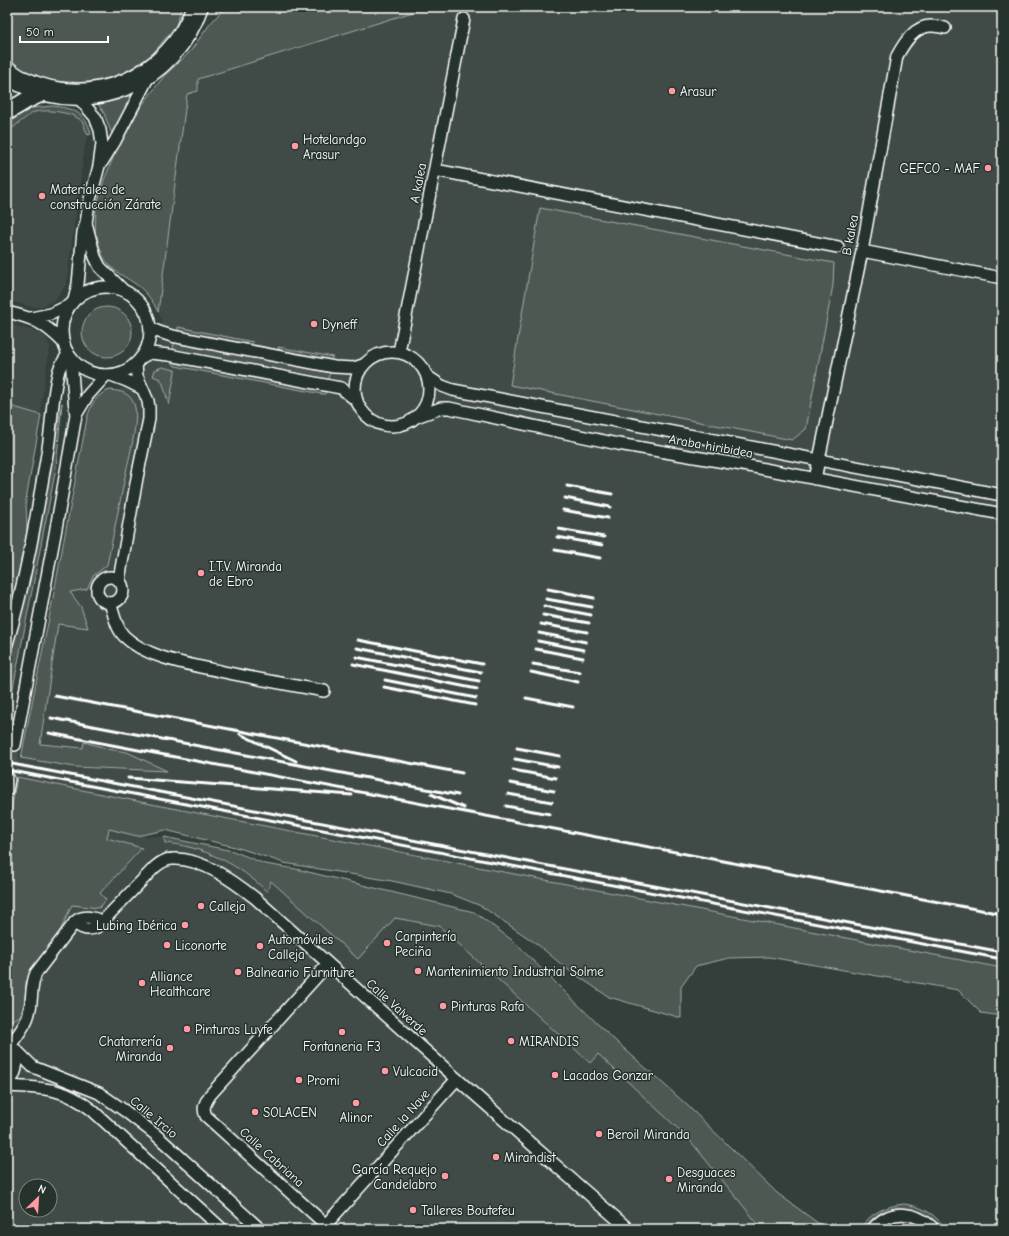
<svg xmlns="http://www.w3.org/2000/svg" width="1009" height="1236" viewBox="0 0 1009 1236" font-family="'Comic Neue',sans-serif">
  <rect width="100%" height="100%" fill="#333f3a"/>
  <filter id="ink" filterUnits="userSpaceOnUse"><feTurbulence type="fractalNoise" baseFrequency=".025" numOctaves="2"/><feDisplacementMap in="SourceGraphic" scale="8" xChannelSelector="R" yChannelSelector="G"/><feConvolveMatrix kernelMatrix="1 2 1 2 8 2 1 2 1" color-interpolation-filters="sRGB"/></filter>
  <g filter="url(#ink)">
    <!-- built -->
    <g fill="#404c47" fill-rule="evenodd">
      <polygon points="429,7 990,7 1002,9 1002,968 161,806 7,775 7,755 75,767 166,770 102,747 84,742 84,748 40,744 58,624 81,607 70,592 87,589 93,576 107,565 133,439 125,393 118,391 143,368 147,362 157,360 162,320 158,312 187,93 198,91 198,79"/>
      <polygon points="52,111 67,113 78,118 83,123 88,135 85,145 66,285 55,300 40,307 32,307 7,300 7,133 35,112"/>
      <polygon points="7,323 41,333 47,339 50,346 41,404 41,415 7,405"/>
      <path d="M 108,829 L 137,836 L 164,837 L 165,843 L 181,844 L 220,858 L 241,871 L 260,885 L 267,892 L 271,881 L 439,926 L 589,1063 L 598,1054 L 688,1138 L 762,1229 L 7,1229 L 7,1020 L 13,1020 L 25,1001 L 26,982 L 61,929 L 72,905 L 100,893 L 142,848 L 106,838 ZM 26,1186 L 50,1186 L 50,1210 L 26,1210 Z"/>
    </g>
    <!-- green -->
    <g fill="#4d5853" stroke="#a6aca9">
      <polygon points="7,7 182,7 176,25 153,54 123,74 88,83 52,81 19,69 7,60"/>
      <path d="M 225,7 L 429,7 L 198,79 L 198,91 L 187,94 L 158,312 C 153,301 145,290 134,283 C 124,276 114,272 107,262 C 101,255 99,245 97,236 L 95,235 L 96,208 L 104,180 L 120,141 L 140,108 L 164,76 L 189,53 L 210,24 Z"/>
      <polygon points="134,92 112,135 104,113 98,104 114,100"/>
      <path d="M 52,106 C 72,108 86,112 91,134 L 88,135 C 86,132 85,127 83,123 C 76,112 47,109 35,112 C 29,114 13,128 7,133 L 7,125 L 19,115 L 33,108 Z"/>
      <polygon points="540,208 834,263 833,285 806,429 792,440 510,385"/>
      <circle cx="107" cy="332" r="25"/>
      <polygon points="178,327 253,342 252,344 248,344 178,331"/>
      <polygon points="174,343 330,372 328,379 173,350"/>
      <polygon points="278,347 333,357 330,360 279,350"/>
      <polygon points="171,362 326,392 325,394 322,394 175,366"/>
      <polygon points="162,367 175,370 175,372 169,405 163,384 160,379 153,376 155,370"/>
      <path d="M 110,390 C 121,391 130,393 134,404 C 140,419 128,461 125,477 C 119,507 113,536 107,565 L 93,576 L 87,589 L 70,592 L 81,607 L 88,628 L 58,624 L 40,744 L 83,748 L 84,742 L 102,747 L 107,749 L 127,752 L 167,771 L 75,767 L 21,758 L 52,603 L 87,418 C 91,405 96,394 110,390 Z"/>
      <polygon points="62,403 56,468 7,719 7,665 16,633 45,496"/>
      <polygon points="7,405 41,415 26,500 27,532 17,581 7,612"/>
      <polygon points="17,777 161,806 1002,968 1002,1016 981,1013 958,990 769,957 729,958 696,966 681,987 681,1018 609,997 567,969 537,944 481,906 451,894 392,881 284,863 239,848 165,830 137,836 109,829 107,838 142,848 100,893 106,900 99,908 72,905 61,929 26,982 25,1001 20,1016 13,1020 7,1020 7,833"/>
      <path d="M 164,837 L 233,851 L 265,864 L 296,869 L 474,912 L 512,940 L 608,1034 L 687,1105 L 777,1193 L 826,1229 L 762,1229 L 688,1138 L 598,1054 L 590,1063 L 439,926 L 395,918 L 358,959 L 271,881 L 267,892 C 241,865 202,846 165,843 Z"/>
      <path d="M 904,1204 C 920,1206 932,1212 943,1225 L 941,1228 C 919,1203 883,1199 864,1229 L 860,1229 C 870,1213 885,1206 904,1204 Z"/>
    </g>
    <g fill="none" stroke-linecap="round" stroke-linejoin="round">
      <!-- street-tunnel -->
      <polyline stroke="#47524e" stroke-width="11" stroke-dasharray="11 5.5" stroke-linecap="butt" points="9,779 15,745"/>
      <defs>
        <g id="street">
          <polyline points="102,162 115,141 150,74"/>
          <polyline points="435,170 838,247"/>
          <polyline points="86,223 95,257 100,267 122,289"/>
          <polyline points="862,251 1002,278"/>
          <circle cx="106" cy="331" r="44"/>
          <polyline points="74,300 78,284 83,232 86,223 89,203 99,166 102,144 100,130 95,117 75,94"/>
          <path d="M 7,312 C 33,318 43,322 63,342"/>
          <polyline points="31,318 51,314 70,305"/>
          <polyline points="150,328 159,332 172,336 334,367 354,368 363,365"/>
          <circle cx="392" cy="389" r="37"/>
          <polyline points="399,352 464,19"/>
          <polyline points="142,357 150,353 169,355 330,386 341,388 357,401"/>
          <polyline points="111,375 127,381 141,388"/>
          <polyline points="427,376 442,386 453,390 1002,495"/>
          <polyline points="76,415 88,395 106,375"/>
          <polyline points="416,417 441,408 449,408 618,444 754,467 1002,514"/>
          <path d="M 815,479 L 862,251 L 897,56 C 904,43 915,25 932,26 C 936,26 941,27 945,28"/>
          <circle cx="110" cy="590" r="13"/>
          <polyline points="119,580 137,478 149,419 149,408 148,401 137,376 136,363"/>
          <path d="M 110,603 C 114,614 116,628 124,636 C 147,659 194,665 224,672 C 257,679 291,685 324,691"/>
          <path d="M 7,644 C 26,580 37,513 48,448 C 52,422 52,395 59,370 C 61,364 65,359 68,354"/>
          <path d="M 15,745 L 55,534 L 76,415 C 73,396 73,378 71,359"/>
          <polyline points="7,790 9,779"/>
          <path d="M 103,921 C 93,918 83,914 75,922 C 80,929 89,931 97,927 L 155,867 C 160,863 165,859 172,859 C 201,857 233,881 255,898 L 457,1079 L 625,1226 L 626,1229"/>
          <path d="M 12,1043 C 18,1034 27,1024 29,1013 C 33,999 30,987 36,973 L 75,922"/>
          <polyline points="16,1050 33,1067 99,1093 125,1111 156,1135 260,1229"/>
          <path d="M 7,1086 C 42,1088 63,1087 92,1110 L 222,1229"/>
          <path d="M 7,1086 C 16,1074 19,1064 15,1050"/>
          <path d="M 326,1225 L 206,1116 C 202,1108 205,1103 210,1095 L 328,964"/>
          <polyline points="322,1229 457,1079"/>
          <path d="M 873,1229 C 890,1208 916,1211 934,1229"/>
        </g>
        <polyline id="secondary" points="7,112 27,100 47,91"/>
        <path id="highway" d="M 7,72 C 12,76 17,80 23,82 C 92,115 173,79 197,7"/>
      </defs>
      <!-- street casing -->
      <use href="#street" stroke="#fff" stroke-width="14"/>
      <!-- secondary casing -->
      <use href="#secondary" stroke="#fff" stroke-width="19"/>
      <!-- highway casing -->
      <use href="#highway" stroke="#fff" stroke-width="24"/>
      <!-- street -->
      <use href="#street" stroke="#26332d" stroke-width="11"/>
      <!-- secondary -->
      <use href="#secondary" stroke="#26332d" stroke-width="16"/>
      <!-- highway -->
      <use href="#highway" stroke="#26332d" stroke-width="21"/>
      <!-- rail -->
      <g stroke="#fff" stroke-width="3">
        <polyline points="567,486 612,494"/>
        <polyline points="565,498 610,507"/>
        <polyline points="563,510 608,518"/>
        <polyline points="559,529 604,537"/>
        <polyline points="557,537 602,545"/>
        <polyline points="555,550 600,558"/>
        <polyline points="548,589 594,598"/>
        <polyline points="546,599 592,607"/>
        <polyline points="544,606 591,615"/>
        <polyline points="543,615 589,623"/>
        <polyline points="541,624 587,632"/>
        <polyline points="539,633 586,642"/>
        <polyline points="358,640 482,664"/>
        <polyline points="538,641 584,650"/>
        <polyline points="357,648 481,672"/>
        <polyline points="536,649 583,658"/>
        <polyline points="356,657 479,681"/>
        <polyline points="353,664 477,689"/>
        <polyline points="533,664 580,672"/>
        <polyline points="531,672 578,682"/>
        <polyline points="385,680 476,698"/>
        <polyline points="384,687 475,705"/>
        <polyline points="55,696 462,773"/>
        <polyline points="526,698 573,707"/>
        <polyline points="51,718 458,795"/>
        <polyline points="49,733 1002,914"/>
        <polyline points="240,734 296,761"/>
        <polyline points="517,748 560,756"/>
        <polyline points="515,759 558,767"/>
        <polyline points="7,763 1002,952"/>
        <polyline points="7,770 1002,959"/>
        <polyline points="513,770 556,778"/>
        <polyline points="128,778 352,795"/>
        <polyline points="510,783 554,791"/>
        <polyline points="431,794 464,808"/>
        <polyline points="508,794 552,802"/>
        <polyline points="506,806 550,814"/>
      </g>
    </g>
  </g>
  <!-- markers -->
  <g fill="#ff9aa2" stroke="#26332d" stroke-width="1.5">
    <circle cx="672" cy="91" r="4"/>
    <circle cx="295" cy="146" r="4"/>
    <circle cx="988" cy="168" r="4"/>
    <circle cx="42" cy="196" r="4"/>
    <circle cx="314" cy="324" r="4"/>
    <circle cx="201" cy="573" r="4"/>
    <circle cx="201" cy="906" r="4"/>
    <circle cx="185" cy="925" r="4"/>
    <circle cx="387" cy="943" r="4"/>
    <circle cx="167" cy="945" r="4"/>
    <circle cx="260" cy="946" r="4"/>
    <circle cx="418" cy="971" r="4"/>
    <circle cx="238" cy="972" r="4"/>
    <circle cx="142" cy="983" r="4"/>
    <circle cx="443" cy="1006" r="4"/>
    <circle cx="187" cy="1029" r="4"/>
    <circle cx="342" cy="1032" r="4"/>
    <circle cx="511" cy="1041" r="4"/>
    <circle cx="170" cy="1048" r="4"/>
    <circle cx="385" cy="1071" r="4"/>
    <circle cx="555" cy="1075" r="4"/>
    <circle cx="299" cy="1080" r="4"/>
    <circle cx="356" cy="1103" r="4"/>
    <circle cx="255" cy="1112" r="4"/>
    <circle cx="599" cy="1134" r="4"/>
    <circle cx="496" cy="1157" r="4"/>
    <circle cx="445" cy="1176" r="4"/>
    <circle cx="669" cy="1179" r="4"/>
    <circle cx="413" cy="1210" r="4"/>
  </g>
  <g text-anchor="middle" dominant-baseline="central" stroke-width="3" stroke-linejoin="round" paint-order="stroke">
    <!-- poi labels -->
    <g font-size="13" fill="#fff" stroke="#26332d" text-anchor="start">
      <text x="680" y="91">Arasur</text>
      <text x="303" y="139">Hotelandgo<tspan x="303" dy="15">Arasur</tspan></text>
      <text x="980" y="168" text-anchor="end">GEFCO - MAF</text>
      <text x="50" y="189">Materiales de<tspan x="50" dy="15">construcción Zárate</tspan></text>
      <text x="322" y="324">Dyneff</text>
      <text x="209" y="566">I.T.V. Miranda<tspan x="209" dy="15">de Ebro</tspan></text>
      <text x="209" y="906">Calleja</text>
      <text x="177" y="925" text-anchor="end">Lubing Ibérica</text>
      <text x="395" y="936">Carpintería<tspan x="395" dy="15">Peciña</tspan></text>
      <text x="268" y="939">Automóviles<tspan x="268" dy="15">Calleja</tspan></text>
      <text x="175" y="945">Liconorte</text>
      <text x="426" y="971">Mantenimiento Industrial Solme</text>
      <text x="246" y="972">Balneario Furniture</text>
      <text x="150" y="976">Alliance<tspan x="150" dy="15">Healthcare</tspan></text>
      <text x="451" y="1006">Pinturas Rafa</text>
      <text x="195" y="1029">Pinturas Luyfe</text>
      <text x="162" y="1041" text-anchor="end">Chatarrería<tspan x="162" dy="15">Miranda</tspan></text>
      <text x="519" y="1041">MIRANDIS</text>
      <text x="342" y="1046" text-anchor="middle">Fontaneria F3</text>
      <text x="393" y="1071">Vulcacid</text>
      <text x="563" y="1075">Lacados Gonzar</text>
      <text x="307" y="1080">Promi</text>
      <text x="263" y="1112">SOLACEN</text>
      <text x="356" y="1117" text-anchor="middle">Alinor</text>
      <text x="607" y="1134">Beroil Miranda</text>
      <text x="504" y="1157">Mirandist</text>
      <text x="437" y="1169" text-anchor="end">García Requejo<tspan x="437" dy="15">Candelabro</tspan></text>
      <text x="677" y="1172">Desguaces<tspan x="677" dy="15">Miranda</tspan></text>
      <text x="421" y="1210">Talleres Boutefeu</text>
    </g>
    <!-- street labels -->
    <g font-size="13" fill="#fff" stroke="#26332d">
      <text transform="translate(418 183) rotate(-79)">A kalea</text>
      <text transform="translate(850 235) rotate(-79)">B kalea</text>
      <text transform="translate(711 446) rotate(10)">Araba hiribidea</text>
      <text transform="translate(397 1007) rotate(42)">Calle Valverde</text>
      <text transform="translate(154 1117) rotate(40)">Calle Ircio</text>
      <text transform="translate(403 1118) rotate(-48)">Calle la Nave</text>
      <text transform="translate(272 1157) rotate(42)">Calle Cabriana</text>
    </g>
  </g>
  <!-- margin -->
  <rect width="1009" height="1236" fill="none" stroke="#26332d" stroke-width="24"/>
  <rect x="12" y="12" width="985" height="1212" fill="none" stroke="#fff" stroke-width="1.5" filter="url(#ink)"/>
  <!-- north arrow -->
  <g transform="translate(38 1198) rotate(25)"><circle r="19" fill="#26332d" stroke="#7d8581"/>
  <path d="M0-3L7 15L0 10L-7 15Z" fill="#ff9aa2"/>
  <text y="-6" font-size="11" font-weight="bold" text-anchor="middle" fill="#ffffff">N</text>
  </g>
  <!-- scale -->
  <path d="M20 36v6h88v-6" fill="none" stroke="#ffffff" stroke-width="2"/>
  <text x="26" y="36" font-size="12" fill="#ffffff" stroke="#26332d" stroke-width="3" paint-order="stroke">50 m</text>
</svg>
